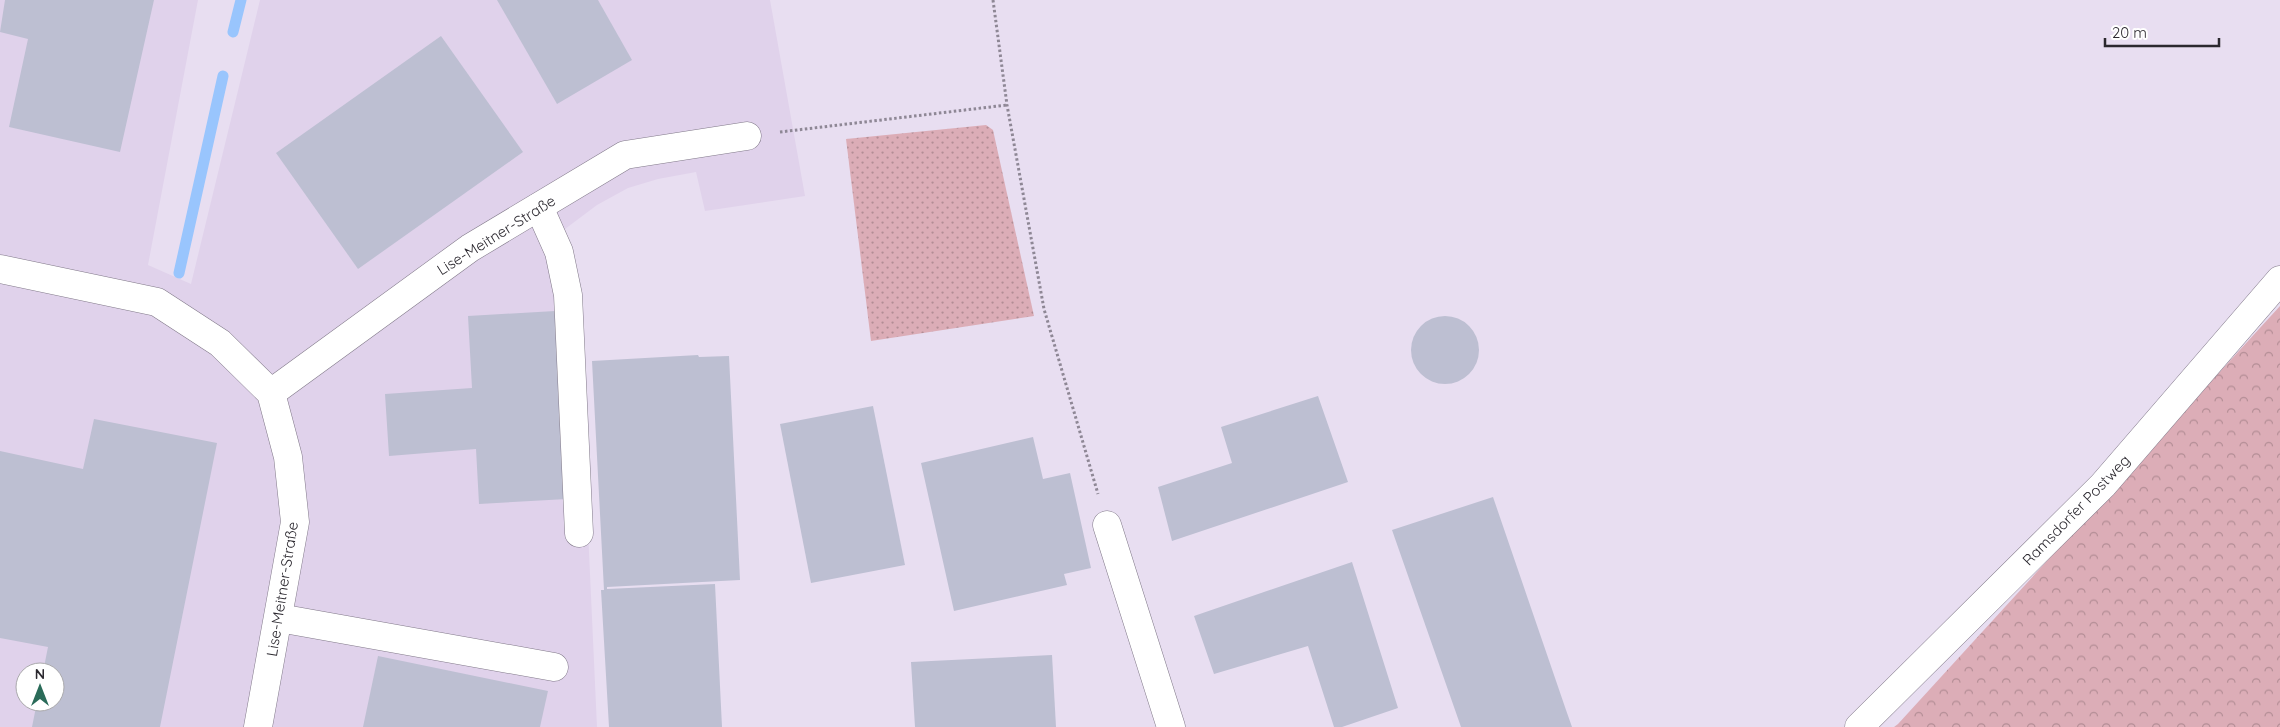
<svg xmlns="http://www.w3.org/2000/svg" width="2280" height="727" viewBox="0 0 2280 727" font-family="Quicksand,sans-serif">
  <defs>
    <pattern id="grass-dots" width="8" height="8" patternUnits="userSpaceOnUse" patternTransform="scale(1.25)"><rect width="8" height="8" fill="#dcadb7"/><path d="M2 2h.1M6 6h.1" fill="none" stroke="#b38d95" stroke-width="1.8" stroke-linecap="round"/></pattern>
    <pattern id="forest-crowns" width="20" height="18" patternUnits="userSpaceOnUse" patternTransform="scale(1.25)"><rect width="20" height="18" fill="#dcadb7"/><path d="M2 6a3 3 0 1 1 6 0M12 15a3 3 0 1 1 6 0" fill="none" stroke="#b38d95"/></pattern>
  </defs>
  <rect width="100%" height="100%" fill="#e8def1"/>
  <!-- built -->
  <path fill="#e0d2eb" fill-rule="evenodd" d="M 0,0 L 198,0 L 148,265 L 191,284 L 260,0 L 770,0 L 805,196 L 705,211 L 696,172 L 658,179 L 628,188 L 597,205 L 565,229 L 577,290 L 597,727 L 0,727 ZM 25,672 L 55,672 L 55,702 L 25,702 Z"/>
  <!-- grass -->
  <polygon fill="url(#grass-dots)" points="986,125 993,130 1034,316 871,341 846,139"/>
  <!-- forest -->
  <polygon fill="url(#forest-crowns)" points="2280,306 2280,727 1894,727 1898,724"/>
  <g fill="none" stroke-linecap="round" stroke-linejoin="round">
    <!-- stream -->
    <g stroke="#99c5fd" stroke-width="11">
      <polyline points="233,32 241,0"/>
      <polyline points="179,273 223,76"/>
    </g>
  </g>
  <!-- building -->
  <g fill="#bdbfd2">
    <polygon points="5,0 154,0 120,152 9,127 28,39 0,32"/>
    <polygon points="497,0 598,0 632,60 557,104"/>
    <polygon points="441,36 523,152 358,269 276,153"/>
    <polygon points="555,311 567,499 479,504 476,449 389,456 385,394 472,388 468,316"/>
    <circle cx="1445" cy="350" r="34"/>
    <polygon points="698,355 699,357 729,356 740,580 607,587 607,589 715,584 722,727 609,727 601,590 604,590 592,361"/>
    <polygon points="1318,396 1348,482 1172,541 1158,487 1232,463 1221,427"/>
    <polygon points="873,406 905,565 811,583 780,424"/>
    <polygon points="94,419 217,443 160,727 32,727 37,702 55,702 55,672 43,672 48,647 0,638 0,451 83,469"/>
    <polygon points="1033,437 1043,479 1070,473 1091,568 1064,574 1067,585 954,611 921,463"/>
    <polygon points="1493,497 1566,710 1572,727 1461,727 1392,530"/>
    <polygon points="1352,562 1398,708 1342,727 1334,727 1308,646 1214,674 1194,616"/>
    <polygon points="1052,655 1056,727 915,727 911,662"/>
    <polygon points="378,656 548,691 540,727 363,727"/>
  </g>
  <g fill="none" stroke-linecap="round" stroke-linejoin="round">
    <defs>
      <g id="minor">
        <polyline points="539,207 559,252 568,295 579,533"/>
        <polyline points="0,269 157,302 220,343 271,393 288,457 295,522 258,727"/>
        <polyline points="271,393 470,248 625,155 747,136"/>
        <polyline points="1107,525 1171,727"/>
        <polyline points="279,618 554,667"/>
        <polyline points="1859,727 2103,485 2280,280"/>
      </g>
    </defs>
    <!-- minor casing -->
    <use href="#minor" stroke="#817989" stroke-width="29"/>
    <!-- path -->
    <g stroke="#8e8795" stroke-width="3" stroke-dasharray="2.5 2.5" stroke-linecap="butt">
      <polyline points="993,0 1007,105 1044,309 1098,494"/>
      <polyline points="780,132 1007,105"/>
    </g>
    <!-- minor -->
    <use href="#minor" stroke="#fff" stroke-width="28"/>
  </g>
  <g text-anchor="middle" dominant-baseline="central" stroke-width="4" stroke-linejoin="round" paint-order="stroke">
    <!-- street labels -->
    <g font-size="15" fill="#2b282f" stroke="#fff">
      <text transform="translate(496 235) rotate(-32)">Lise-Meitner-Straße</text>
      <text transform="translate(2076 510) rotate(-46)">Ramsdorfer Postweg</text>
      <text transform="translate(282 589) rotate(-81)">Lise-Meitner-Straße</text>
    </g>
  </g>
  <!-- north arrow -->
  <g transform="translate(40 687)"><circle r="24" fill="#ffffff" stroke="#aaa9ac"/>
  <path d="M0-4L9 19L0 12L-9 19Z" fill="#2a6b59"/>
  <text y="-8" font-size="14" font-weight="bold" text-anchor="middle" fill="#2b282f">N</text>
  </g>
  <!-- scale -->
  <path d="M2105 38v8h114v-8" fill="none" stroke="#2b282f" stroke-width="2.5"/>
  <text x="2112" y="38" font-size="15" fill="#2b282f" stroke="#ffffff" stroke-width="4" paint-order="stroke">20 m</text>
</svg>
